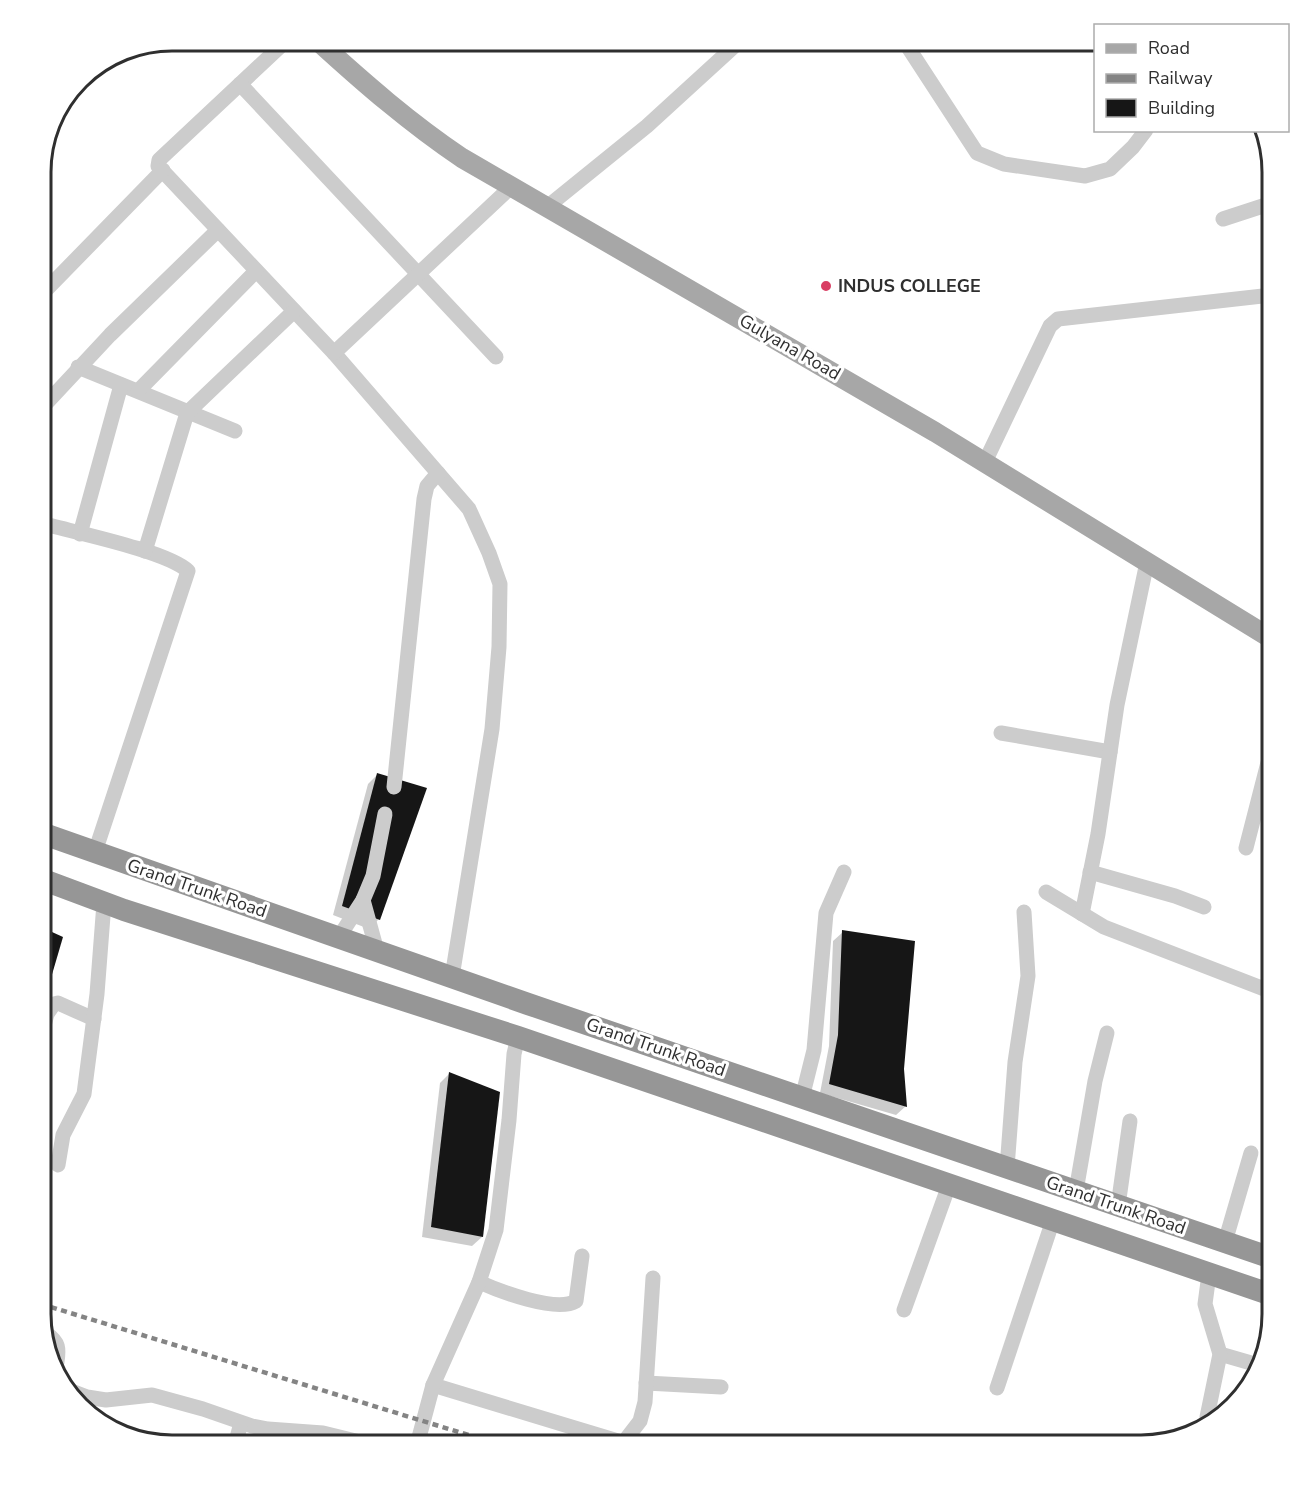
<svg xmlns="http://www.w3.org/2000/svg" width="1313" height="1486" viewBox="0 0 1313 1486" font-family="'Nunito Sans',sans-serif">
  <rect width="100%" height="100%" fill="#fff"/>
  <!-- shadow -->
  <g fill="#0003">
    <polygon points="377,775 379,919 369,929 333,915 368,784"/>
    <polygon points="41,928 61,938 41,1009"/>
    <polygon points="843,932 902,1069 906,1106 896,1115 820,1093 829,1046 833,941"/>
    <polygon points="449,1074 482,1237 472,1246 422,1237 440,1083"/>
  </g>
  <!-- building -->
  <g fill="#161616">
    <polygon points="377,773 427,788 380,920 342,906"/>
    <polygon points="41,927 63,937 41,1012"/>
    <polygon points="842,930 915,941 904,1069 907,1107 829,1084 838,1035"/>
    <polygon points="449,1072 500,1092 483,1237 431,1227"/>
  </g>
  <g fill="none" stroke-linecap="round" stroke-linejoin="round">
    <!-- minor -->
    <g stroke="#ccc" stroke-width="15">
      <polyline points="286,41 159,160 158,166 334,353 469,509 489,553 500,584 499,647 492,729 452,977"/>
      <polyline points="904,41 977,153 1004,164 1085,176 1110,169 1133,147 1146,130"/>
      <polyline points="240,84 496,357"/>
      <polyline points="547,207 647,126 740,41"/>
      <polyline points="1223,219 1272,203"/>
      <polyline points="41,295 163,170"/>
      <polyline points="334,353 511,187"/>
      <polyline points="78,367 235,431"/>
      <polyline points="138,391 256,271"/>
      <polyline points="41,409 110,335 218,230"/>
      <polyline points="985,462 1050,326 1058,319 1272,295"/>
      <path d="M 41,523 C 73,532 167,551 188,571 L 95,852"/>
      <polyline points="80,534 121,385"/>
      <polyline points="145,551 187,413 294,311"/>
      <polyline points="1001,733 1110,752"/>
      <polyline points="394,787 424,499 427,486 438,473"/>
      <polyline points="1246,848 1272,747"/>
      <polyline points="1090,872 1175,896 1204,907"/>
      <polyline points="1046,892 1104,927 1272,992"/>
      <polyline points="363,900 377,951"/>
      <polyline points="1082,914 1098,834 1117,705 1147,562"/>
      <polyline points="339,937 363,900 373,876 385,814"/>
      <polyline points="41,1037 47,1014 54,1004 58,1003 94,1019"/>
      <polyline points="802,1098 814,1050 826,913 844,872"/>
      <polyline points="58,1165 63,1135 84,1094 97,994 104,903"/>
      <polyline points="1007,1168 1015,1062 1028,976 1024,912"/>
      <polyline points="1076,1191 1095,1081 1107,1033"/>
      <polyline points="1118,1206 1130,1121"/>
      <polyline points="1225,1242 1251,1153"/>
      <path d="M 479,1282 C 499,1291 556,1313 576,1301 L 582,1256"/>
      <polyline points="904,1310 949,1185"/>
      <path d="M 47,1334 C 59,1342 59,1349 57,1362"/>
      <polyline points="1220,1354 1258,1365"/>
      <polyline points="646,1383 721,1387"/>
      <polyline points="433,1385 631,1445"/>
      <polyline points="997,1388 1053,1220"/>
      <polyline points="66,1389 87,1397 106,1400 152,1395 203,1409 252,1426 268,1429 323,1433 372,1445"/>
      <polyline points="1207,1417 1220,1354 1205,1304 1209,1274"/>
      <polyline points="623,1443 640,1421 645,1402 653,1278"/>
      <polyline points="235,1445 241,1423"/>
      <polyline points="417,1445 433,1385 479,1282 496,1230 509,1120 514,1054 518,1037"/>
    </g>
    <!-- major -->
    <path stroke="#a7a7a7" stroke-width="20" d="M 318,41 C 364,83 410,123 462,158 L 935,432 L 1272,639"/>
    <!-- highway -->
    <g stroke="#969696" stroke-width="22">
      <polyline points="41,833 528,1004 1272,1258"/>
      <polyline points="41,879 124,910 518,1037 1272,1295"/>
    </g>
    <!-- rail -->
    <polyline stroke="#848484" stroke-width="4.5" stroke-dasharray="6 4.5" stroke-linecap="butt" points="41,1304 501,1445"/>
  </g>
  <!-- markers -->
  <circle fill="#d93e63" stroke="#fff" stroke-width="2" cx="826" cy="286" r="6"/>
  <g text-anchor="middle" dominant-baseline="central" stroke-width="6" stroke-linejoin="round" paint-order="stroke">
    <!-- poi labels -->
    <g font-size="18" font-weight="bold" fill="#2f2f2f" stroke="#fff" text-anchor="start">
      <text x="838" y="286">INDUS COLLEGE</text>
    </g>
    <!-- street labels -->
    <g font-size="18" fill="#2f2f2f" stroke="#fff">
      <text transform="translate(790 347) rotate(30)">Gulyana Road</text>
      <text transform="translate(197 888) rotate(19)">Grand Trunk Road</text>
      <text transform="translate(656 1047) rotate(19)">Grand Trunk Road</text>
      <text transform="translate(1116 1205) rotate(19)">Grand Trunk Road</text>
    </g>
  </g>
  <!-- crop -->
  <path d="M0 0H1313V1486H0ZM172 51H1141A121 121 0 0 1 1262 172V1314A121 121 0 0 1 1141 1435H172A121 121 0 0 1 51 1314V172A121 121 0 0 1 172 51Z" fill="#fff" fill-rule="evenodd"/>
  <path fill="none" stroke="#2f2f2f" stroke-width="3" d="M172 51H1141A121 121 0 0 1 1262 172V1314A121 121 0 0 1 1141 1435H172A121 121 0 0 1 51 1314V172A121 121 0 0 1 172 51Z"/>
  <!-- legend -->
  <rect x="1094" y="24" width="195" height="108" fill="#ffffff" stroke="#acacac" stroke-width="1.5"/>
  <rect x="1106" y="44" width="30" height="9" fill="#a7a7a7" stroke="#acacac" stroke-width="1.5"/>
  <text x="1148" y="54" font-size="18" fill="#2f2f2f">Road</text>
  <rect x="1106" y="74" width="30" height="9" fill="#848484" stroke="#acacac" stroke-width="1.5"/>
  <text x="1148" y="84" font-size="18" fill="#2f2f2f">Railway</text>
  <rect x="1106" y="99" width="30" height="18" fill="#161616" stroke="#acacac" stroke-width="1.5"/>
  <text x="1148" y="114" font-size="18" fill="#2f2f2f">Building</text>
</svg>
